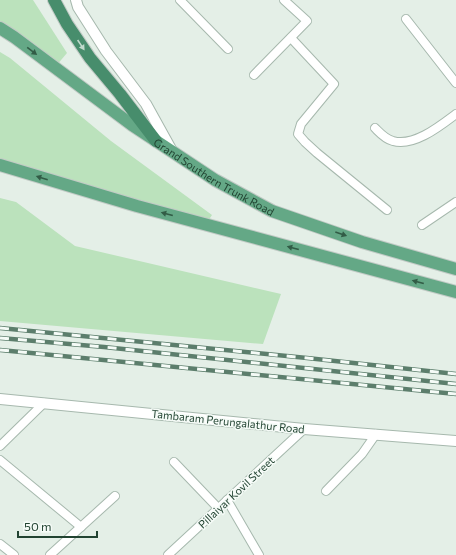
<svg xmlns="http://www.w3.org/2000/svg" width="456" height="555" viewBox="0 0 456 555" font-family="Commissioner,sans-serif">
  <rect width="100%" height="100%" fill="#e4efe7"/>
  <!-- green -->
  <g fill="#bbe2bc">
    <polygon points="0,0 33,0 67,53 56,66 0,23"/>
    <polygon points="0,52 10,58 111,141 212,215 208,221 0,161"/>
    <polygon points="0,198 16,202 75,246 281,294 263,344 0,321"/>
  </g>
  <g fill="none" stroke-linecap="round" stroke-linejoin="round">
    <defs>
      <g id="minor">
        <polyline points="180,0 228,49"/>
        <polyline points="406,19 456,83"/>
        <polyline points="291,38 334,84 301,124 298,134 305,142 317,153 387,210"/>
        <polyline points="254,75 307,21 284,0"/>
        <path d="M 375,128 C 380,133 385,139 393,141 C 414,147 440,126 456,114"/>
        <polyline points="422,225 456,202"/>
        <polyline points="0,446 44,403"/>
        <polyline points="0,460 81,527"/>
        <polyline points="174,462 218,508"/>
        <polyline points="326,491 362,454 376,434"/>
        <polyline points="227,500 259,555"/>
        <polyline points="0,544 14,555"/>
        <polyline points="50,555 115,496"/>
        <polyline points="168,555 304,429"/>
      </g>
      <g id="tertiary">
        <polyline points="76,0 78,7 106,51 146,104 172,151"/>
        <polyline points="0,399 304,429 456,441"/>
      </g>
      <g id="primary">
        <path id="s1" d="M 0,28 L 14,37 L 132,125 L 215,180 L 272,211 L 362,242 L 456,269"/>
        <polyline points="0,165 137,206 456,292"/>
      </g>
      <polyline id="trunk" points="54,0 67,24 90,58 120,94 156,141"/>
    </defs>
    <!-- minor casing -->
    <use href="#minor" stroke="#a6b8ad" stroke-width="10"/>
    <!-- tertiary casing -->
    <use href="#tertiary" stroke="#a6b8ad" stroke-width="12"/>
    <!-- primary casing -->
    <use href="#primary" stroke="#c1cac5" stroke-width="14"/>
    <!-- trunk casing -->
    <use href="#trunk" stroke="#c1cac5" stroke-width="14"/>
    <!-- minor -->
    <use href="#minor" stroke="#fff" stroke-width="8"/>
    <!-- tertiary -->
    <use href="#tertiary" stroke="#fff" stroke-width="10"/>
    <!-- primary -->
    <use href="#primary" stroke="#64a886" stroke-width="12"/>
    <!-- trunk -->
    <use href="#trunk" stroke="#478d6c" stroke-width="12"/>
    <defs>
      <g id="rail">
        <polyline points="0,328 307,358 456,374"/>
        <polyline points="0,338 104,347 456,384"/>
        <polyline points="0,350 456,394"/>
      </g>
    </defs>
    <!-- rail casing -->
    <use href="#rail" stroke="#5c7e6c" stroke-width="4.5"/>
    <!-- rail -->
    <use href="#rail" stroke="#f5fbf7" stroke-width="3" stroke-dasharray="9" stroke-linecap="butt"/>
  </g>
  <!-- one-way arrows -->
  <defs><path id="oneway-solid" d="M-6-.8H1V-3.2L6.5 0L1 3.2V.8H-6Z"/></defs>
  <use fill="#c1dacd" href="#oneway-solid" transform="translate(81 45) rotate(56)"/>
  <g fill="#325c46">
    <use href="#oneway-solid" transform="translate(32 51) rotate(37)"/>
    <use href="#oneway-solid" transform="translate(42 178) rotate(-163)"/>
    <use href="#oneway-solid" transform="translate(167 214) rotate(-165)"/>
    <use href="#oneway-solid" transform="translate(341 234) rotate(19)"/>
    <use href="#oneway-solid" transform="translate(293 248) rotate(-165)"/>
    <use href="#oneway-solid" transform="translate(418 282) rotate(-165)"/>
  </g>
  <g text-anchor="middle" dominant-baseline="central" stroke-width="3" stroke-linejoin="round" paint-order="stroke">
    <!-- street labels -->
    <g font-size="11" fill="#214331" stroke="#f5fbf7">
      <text stroke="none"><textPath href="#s1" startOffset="261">Grand Southern Trunk Road</textPath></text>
      <text transform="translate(228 421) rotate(6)">Tambaram Perungalathur Road</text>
      <text transform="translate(236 492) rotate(-43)">Pillaiyar Kovil Street</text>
    </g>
  </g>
  <!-- scale -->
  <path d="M18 531v6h79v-6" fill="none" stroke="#214331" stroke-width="2"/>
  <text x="24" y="531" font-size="12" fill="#214331" stroke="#f5fbf7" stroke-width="3" paint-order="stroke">50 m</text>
</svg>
